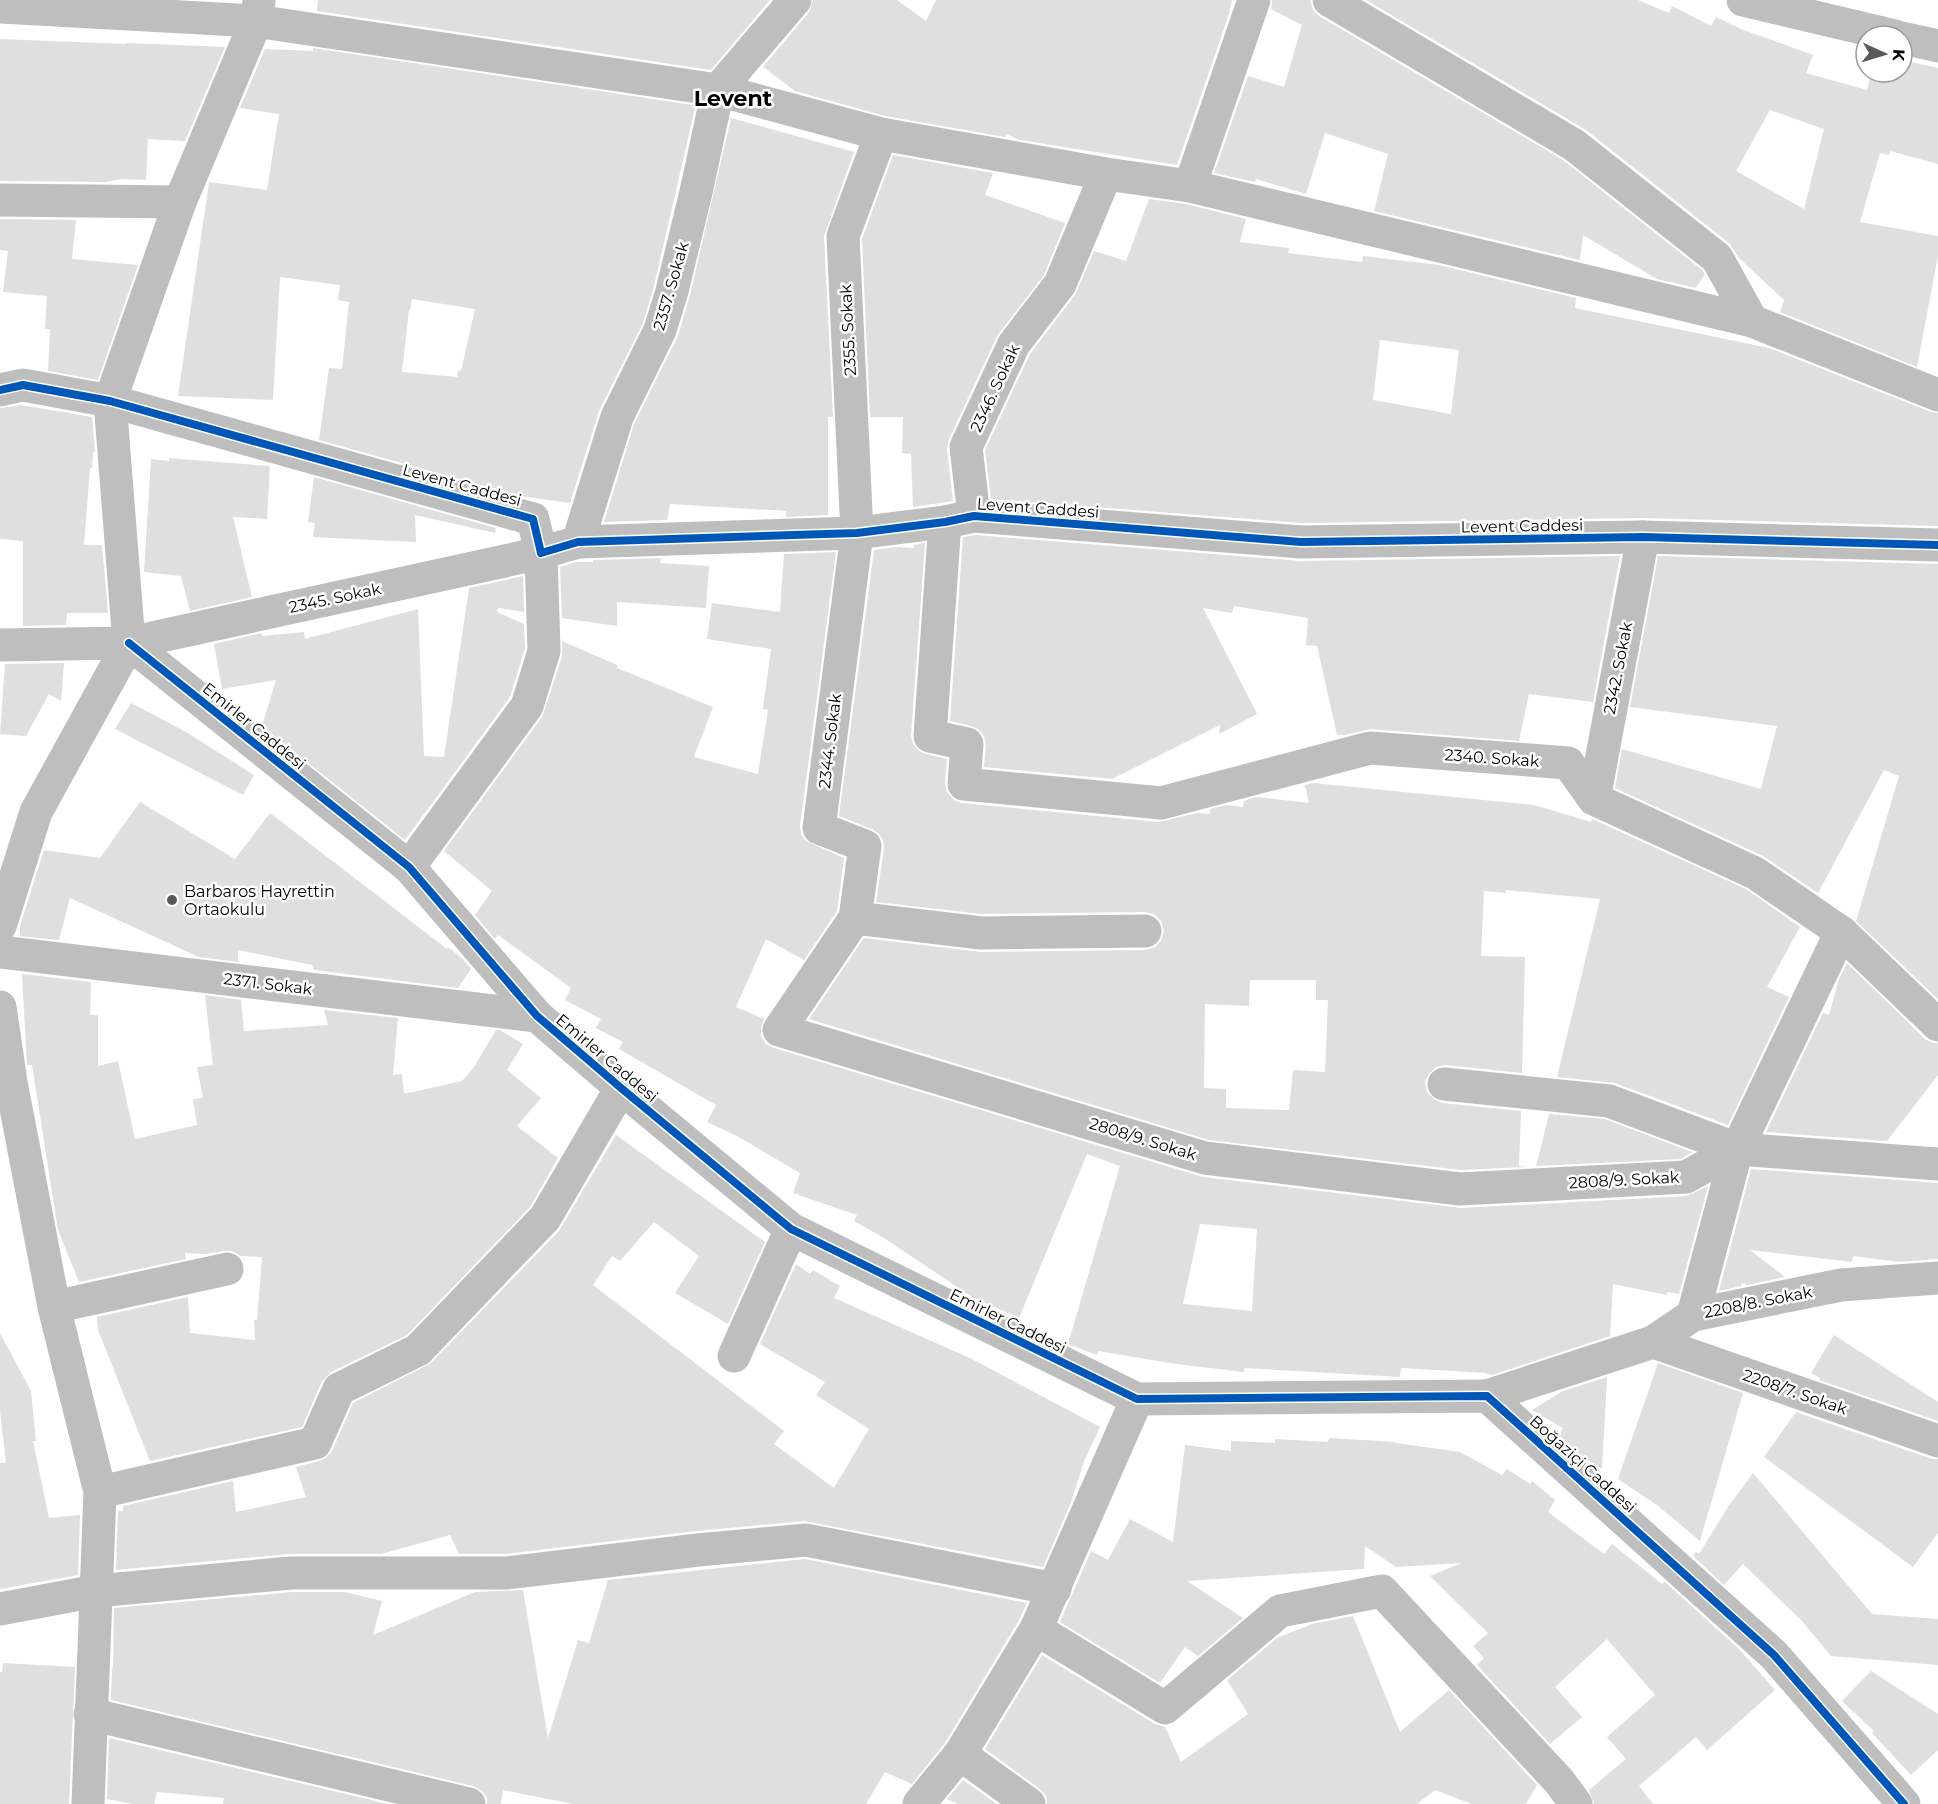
<svg xmlns="http://www.w3.org/2000/svg" width="1938" height="1804" viewBox="0 0 1938 1804" font-family="Montserrat,sans-serif">
  <rect width="100%" height="100%" fill="#fff"/>
  <!-- building -->
  <g fill="#dfdfdf" fill-rule="evenodd">
    <polygon points="318,0 770,0 711,70 317,11"/>
    <polygon points="813,0 897,0 926,21 936,0 1232,0 1228,17 1177,165 1020,140 1006,134 1005,137 885,116 795,91 763,67 809,12"/>
    <polygon points="1272,0 1310,0 1313,10 1319,16 1563,160 1702,270 1705,274 1696,288 1657,279 1583,235 1580,260 1374,211 1388,154 1325,133 1306,194 1256,179 1255,182 1214,173 1248,76 1284,87 1302,25 1271,9"/>
    <path d="M 1366,0 L 1638,0 L 1669,13 L 1672,6 L 1711,26 L 1716,17 L 1741,29 L 1813,55 L 1806,73 L 1867,90 L 1871,72 L 1902,72 L 1902,60 L 1938,68 L 1938,164 L 1890,151 L 1889,155 L 1880,153 L 1860,222 L 1938,236 L 1938,256 L 1917,367 L 1780,312 L 1784,300 L 1739,258 L 1729,243 L 1586,130 ZM 1770,110 L 1824,129 L 1804,209 L 1736,171 Z"/>
    <polygon points="0,39 126,44 126,43 225,47 185,141 148,139 146,180 121,179 107,182 0,181"/>
    <path d="M 313,48 L 693,105 L 692,107 L 695,108 L 654,286 L 643,323 L 599,411 L 570,503 L 520,496 L 319,440 L 329,368 L 342,369 L 349,302 L 338,300 L 340,285 L 280,277 L 273,400 L 178,396 L 209,182 L 267,190 L 279,114 L 240,108 L 265,49 L 313,51 ZM 412,299 L 475,309 L 461,371 L 458,370 L 457,377 L 402,372 L 409,310 L 410,310 Z"/>
    <polygon points="731,118 854,152 824,236 833,417 828,417 828,515 786,517 786,511 670,504 667,520 604,522 634,424 678,336 690,295"/>
    <polygon points="893,155 993,173 985,195 1065,223 1044,275 997,336 949,439 947,449 953,501 913,507 911,454 902,453 903,417 870,417 862,239"/>
    <path d="M 1149,199 L 1186,204 L 1246,219 L 1240,242 L 1289,248 L 1288,253 L 1362,262 L 1363,256 L 1439,265 L 1576,298 L 1575,308 L 1769,348 L 1931,412 L 1938,413 L 1938,526 L 1644,518 L 1302,523 L 991,499 L 985,450 L 1030,354 L 1075,295 L 1094,251 L 1126,261 ZM 1380,340 L 1459,350 L 1451,414 L 1373,400 Z"/>
    <polygon points="0,219 76,220 72,259 138,265 98,380 48,371 50,329 45,329 47,296 3,292 8,251 0,250"/>
    <polygon points="21,405 92,417 95,452 93,451 92,468 90,468 84,545 102,545 108,613 67,613 66,625 23,626 23,541 0,539 0,408"/>
    <polygon points="169,458 270,466 267,519 233,517 252,597 190,611 181,576 144,572 151,459 169,461"/>
    <polygon points="314,477 496,528 495,533 415,515 416,542 313,537 315,523 308,522"/>
    <polygon points="975,535 1300,561 1620,556 1593,702 1529,694 1519,741 1371,729 1344,735 1337,735 1317,646 1306,645 1308,618 1234,606 1232,613 1203,608 1257,714 1219,734 1220,725 1112,779 984,767 986,745 984,736 978,729 971,726 950,721 963,537"/>
    <path d="M 925,543 L 911,735 L 913,744 L 919,751 L 926,754 L 947,759 L 945,783 L 947,792 L 954,800 L 962,803 L 1159,822 L 1197,813 L 1210,814 L 1210,809 L 1226,805 L 1243,807 L 1244,801 L 1256,797 L 1309,803 L 1305,785 L 1313,783 L 1534,805 L 1591,822 L 1592,819 L 1746,889 L 1800,927 L 1767,987 L 1789,997 L 1728,1125 L 1615,1083 L 1557,1077 L 1600,899 L 1506,890 L 1506,893 L 1484,891 L 1481,956 L 1525,957 L 1522,1073 L 1445,1065 L 1436,1067 L 1429,1074 L 1425,1082 L 1427,1092 L 1434,1099 L 1442,1103 L 1521,1111 L 1519,1166 L 1526,1167 L 1461,1170 L 1209,1140 L 809,1019 L 864,938 L 981,952 L 1145,950 L 1155,947 L 1161,941 L 1164,931 L 1161,921 L 1154,914 L 1145,912 L 982,914 L 876,902 L 884,849 L 883,840 L 879,834 L 872,829 L 839,816 L 874,550 L 897,547 L 914,548 L 914,545 ZM 1250,980 L 1316,980 L 1316,1000 L 1328,1000 L 1325,1072 L 1293,1070 L 1289,1110 L 1226,1108 L 1226,1089 L 1204,1088 L 1205,1004 L 1249,1006 Z"/>
    <path d="M 836,552 L 800,826 L 801,834 L 806,841 L 844,858 L 837,911 L 804,960 L 766,939 L 736,1007 L 764,1019 L 761,1027 L 761,1036 L 766,1044 L 774,1048 L 1203,1177 L 1461,1208 L 1687,1196 L 1708,1186 L 1679,1294 L 1667,1292 L 1667,1295 L 1613,1284 L 1610,1336 L 1492,1375 L 1487,1374 L 1487,1373 L 1401,1368 L 1400,1377 L 1244,1368 L 1244,1372 L 1176,1364 L 1098,1351 L 1097,1355 L 1068,1344 L 1120,1166 L 1087,1154 L 1019,1318 L 972,1297 L 884,1238 L 854,1221 L 857,1215 L 793,1193 L 800,1173 L 737,1136 L 707,1122 L 716,1105 L 619,1049 L 623,1042 L 596,1028 L 601,1019 L 565,1000 L 571,988 L 498,935 L 495,939 L 475,915 L 492,891 L 444,851 L 542,717 L 562,657 L 562,641 L 617,665 L 617,668 L 713,707 L 694,757 L 758,774 L 768,710 L 763,709 L 771,649 L 707,639 L 712,603 L 780,612 L 784,554 ZM 1200,1224 L 1257,1229 L 1252,1311 L 1183,1304 Z"/>
    <polygon points="1658,556 1938,564 1938,999 1856,921 1899,776 1884,770 1818,893 1763,856 1615,788 1622,749 1761,789 1777,726 1630,707"/>
    <polygon points="661,558 660,563 709,566 706,608 617,602 617,626 562,618 560,567 576,562 593,562 593,560"/>
    <polygon points="523,576 524,612 498,608 497,612 524,624 525,648 510,697 405,840 262,726 276,680 222,689 214,644 261,633 262,636 304,632 305,639 418,609 424,756 444,757 469,588"/>
    <polygon points="64,663 61,701 49,694 26,736 0,734 5,664"/>
    <polygon points="131,703 186,732 254,775 243,795 115,729"/>
    <polygon points="140,802 235,859 270,813 447,949 448,947 462,958 471,969 458,988 314,970 312,965 238,950 238,962 199,957 70,898 59,940 20,936 20,926 44,850 100,858"/>
    <polygon points="1847,963 1925,1039 1933,1043 1938,1043 1938,1075 1887,1141 1766,1132 1823,1013 1829,1015 1839,979"/>
    <polygon points="22,974 91,982 90,1015 98,1015 98,1066 118,1061 135,1139 197,1125 193,1099 203,1098 197,1067 213,1065 205,995 241,1000 244,1031 328,1025 324,1010 398,1018 393,1075 402,1074 404,1094 462,1081 474,1067 496,1030 500,1030 523,1044 507,1070 541,1098 517,1126 558,1158 530,1207 407,1335 331,1372 322,1381 302,1427 150,1461 98,1330 97,1317 188,1297 190,1333 255,1340 254,1320 257,1320 262,1257 241,1256 232,1251 223,1251 206,1254 185,1253 186,1259 79,1282 58,1230 32,1065 27,1065"/>
    <polygon points="1549,1114 1605,1119 1692,1152 1681,1159 1536,1166"/>
    <polygon points="616,1135 765,1242 728,1324 675,1293 699,1256 654,1222 620,1261 612,1256 593,1285 784,1431 774,1444 834,1488 869,1429 816,1395 825,1382 760,1344 796,1264 810,1274 813,1270 840,1286 834,1298 972,1359 1100,1427 1085,1459 1070,1505 1043,1567 804,1521 696,1531 505,1554 459,1554 450,1535 381,1554 289,1554 116,1570 118,1511 123,1511 123,1506 233,1481 236,1512 306,1497 296,1467 319,1461 327,1457 332,1451 353,1403 431,1363 559,1231"/>
    <polygon points="1751,1169 1938,1183 1938,1259 1900,1262 1853,1256 1852,1262 1750,1250 1785,1277 1747,1285 1742,1283 1741,1286 1719,1291"/>
    <polygon points="0,1333 31,1391 36,1441 33,1441 49,1518 80,1515 78,1575 0,1589 0,1463 6,1463 0,1411"/>
    <polygon points="1834,1335 1938,1402 1938,1421 1819,1380 1820,1378 1811,1373"/>
    <polygon points="1658,1363 1743,1393 1700,1541 1657,1505 1618,1479"/>
    <polygon points="1607,1377 1607,1380 1602,1469 1578,1453 1559,1435 1563,1428 1532,1410 1563,1391"/>
    <polygon points="1796,1412 1932,1459 1938,1459 1938,1533 1913,1567 1764,1457"/>
    <polygon points="1329,1438 1396,1442 1396,1443 1460,1452 1502,1475 1507,1469 1530,1484 1532,1481 1555,1500 1548,1512 1604,1554 1612,1544 1662,1584 1665,1582 1739,1649 1775,1690 1707,1750 1696,1737 1639,1786 1653,1804 1594,1804 1589,1790 1626,1759 1607,1737 1655,1695 1607,1639 1555,1687 1582,1717 1550,1744 1477,1665 1484,1658 1473,1646 1488,1633 1430,1576 1462,1563 1396,1567 1365,1546 1364,1569 1187,1581 1243,1618 1198,1656 1185,1647 1160,1683 1060,1622 1091,1551 1108,1560 1130,1519 1173,1542 1185,1445 1231,1451 1231,1441 1275,1443 1275,1439 1328,1442"/>
    <polygon points="1753,1473 1872,1614 1938,1619 1938,1665 1831,1656 1802,1621 1743,1564 1724,1585 1693,1556 1696,1552 1699,1554 1728,1507"/>
    <polygon points="805,1559 1027,1603 1019,1620 945,1743 912,1784 885,1772 866,1804 573,1804 503,1790 501,1804 487,1804 487,1798 482,1791 473,1786 111,1700 112,1668 113,1669 114,1608 292,1592 345,1592 382,1601 373,1635 475,1592 523,1590 548,1738 578,1640 589,1643 608,1580"/>
    <polygon points="1353,1616 1400,1732 1449,1690 1537,1785 1526,1804 1472,1804 1435,1790 1417,1804 1047,1804 1046,1796 1040,1789 985,1749 1042,1655 1155,1724 1165,1727 1181,1762 1248,1714 1227,1680 1277,1638 1312,1624"/>
    <polygon points="3,1663 75,1667 69,1804 0,1804 0,1672 2,1672"/>
    <polygon points="1871,1671 1938,1714 1938,1750 1911,1775 1872,1733 1874,1731 1842,1701"/>
    <polygon points="109,1738 388,1804 223,1804 224,1798 157,1792 154,1804 133,1804 107,1799"/>
    <polygon points="963,1780 997,1804 958,1804 947,1799"/>
  </g>
  <g fill="none" stroke-linecap="round" stroke-linejoin="round">
    <!-- minor -->
    <g stroke="#bebebe" stroke-width="33">
      <polyline points="1329,0 1574,145 1717,258 1752,321"/>
      <polyline points="1743,0 1895,36"/>
      <polyline points="0,7 256,21 718,90 881,134 1106,174 1190,186 1752,321 1938,395"/>
      <polyline points="1902,38 1938,46"/>
      <polyline points="1190,186 1254,0"/>
      <polyline points="0,200 180,202"/>
      <polyline points="0,390 23,385 110,401 533,519 541,553 578,542 857,533 945,522 974,516 1301,542 1643,537 1938,545"/>
      <polyline points="974,516 966,447 1014,344 1060,284 1106,174"/>
      <polyline points="945,522 930,736 967,744 964,784 1161,803 1370,748 1568,763 1594,799 1755,873 1841,932 1938,1025"/>
      <polyline points="578,542 617,417 660,330 672,291 696,192 718,90 795,0"/>
      <polyline points="129,643 409,867 537,1016 621,1088 791,1229 1137,1399 1487,1396 1774,1655 1904,1804"/>
      <polyline points="0,645 129,643 541,553 544,651 527,706 409,867"/>
      <polyline points="1594,799 1643,537"/>
      <polyline points="855,918 865,846 819,828 857,533 843,236 881,134"/>
      <polyline points="0,926 36,812 129,643 110,401 180,202 256,21 259,2"/>
      <polyline points="1145,931 981,933 855,918 779,1030 1205,1158 1460,1189 1686,1177 1737,1149 1938,1164"/>
      <polyline points="0,952 537,1016"/>
      <polyline points="0,1007 11,1082 54,1307 100,1492 88,1804"/>
      <polyline points="1444,1084 1609,1101 1737,1149"/>
      <polyline points="54,1307 227,1269"/>
      <polyline points="1693,1315 1737,1149 1841,932"/>
      <polyline points="1653,1342 1938,1441"/>
      <polyline points="734,1356 791,1229"/>
      <polyline points="1487,1396 1653,1342 1693,1315 1841,1285 1938,1278"/>
      <polyline points="100,1492 315,1443 339,1389 418,1350 545,1218 621,1088"/>
      <polyline points="0,1609 96,1591 291,1573 506,1573 698,1550 806,1540 1055,1589"/>
      <polyline points="1036,1629 1165,1708 1280,1611 1382,1591 1559,1781 1576,1804"/>
      <polyline points="90,1714 469,1804"/>
      <polyline points="960,1754 1029,1804"/>
      <polyline points="919,1804 960,1754 1036,1629 1137,1399"/>
    </g>
    <defs>
      <g id="cycleway">
        <polyline points="0,390 23,385 110,401 533,519 541,553 578,542 857,533 945,522 974,516 1301,542 1643,537 1938,545"/>
        <polyline points="129,643 409,867 537,1016 621,1088 791,1229 1137,1399 1487,1396 1774,1655 1904,1804"/>
      </g>
    </defs>
    <!-- cycleway casing -->
    <use href="#cycleway" stroke="#fff" stroke-width="11"/>
    <!-- cycleway -->
    <use href="#cycleway" stroke="#0057b8" stroke-width="8"/>
  </g>
  <!-- markers -->
  <circle fill="#595959" stroke="#fff" stroke-width="2" cx="172" cy="900" r="6"/>
  <g text-anchor="middle" dominant-baseline="central" stroke-width="5" stroke-linejoin="round" paint-order="stroke">
    <!-- street labels -->
    <g font-size="16" fill="#000" stroke="#fff">
      <text transform="translate(671 286) rotate(-74)">2357. Sokak</text>
      <text transform="translate(848 330) rotate(-93)">2355. Sokak</text>
      <text transform="translate(995 388) rotate(-65)">2346. Sokak</text>
      <text transform="translate(462 485) rotate(15)">Levent Caddesi</text>
      <text transform="translate(1038 508) rotate(4)">Levent Caddesi</text>
      <text transform="translate(1522 526) rotate(-1)">Levent Caddesi</text>
      <text transform="translate(335 598) rotate(-12)">2345. Sokak</text>
      <text transform="translate(1618 668) rotate(-79)">2342. Sokak</text>
      <text transform="translate(254 726) rotate(39)">Emirler Caddesi</text>
      <text transform="translate(830 741) rotate(-83)">2344. Sokak</text>
      <text transform="translate(1492 758) rotate(4)">2340. Sokak</text>
      <text transform="translate(268 984) rotate(7)">2371. Sokak</text>
      <text transform="translate(607 1058) rotate(40)">Emirler Caddesi</text>
      <text transform="translate(1143 1139) rotate(17)">2808/9. Sokak</text>
      <text transform="translate(1624 1180) rotate(-3)">2808/9. Sokak</text>
      <text transform="translate(1758 1302) rotate(-11)">2208/8. Sokak</text>
      <text transform="translate(1008 1321) rotate(26)">Emirler Caddesi</text>
      <text transform="translate(1795 1392) rotate(19)">2208/7. Sokak</text>
      <text transform="translate(1583 1464) rotate(42)">Boğaziçi Caddesi</text>
    </g>
    <!-- poi labels -->
    <g font-size="16" fill="#000" stroke="#fff" text-anchor="start">
      <text x="184" y="891">Barbaros Hayrettin<tspan x="184" dy="18">Ortaokulu</tspan></text>
    </g>
    <!-- district labels -->
    <g font-size="22" font-weight="bold" fill="#000" stroke="#fff">
      <text x="733" y="98">Levent</text>
    </g>
  </g>
  <!-- north arrow -->
  <g transform="translate(1884 54) rotate(94)"><circle r="28" fill="#ffffff" stroke="#999999" stroke-width="1.5"/>
  <path d="M0-4.5L10 22L0 15L-10 22Z" fill="#595959"/>
  <text y="-9" font-size="16" font-weight="bold" text-anchor="middle" fill="#000000">K</text>
  </g>
</svg>
